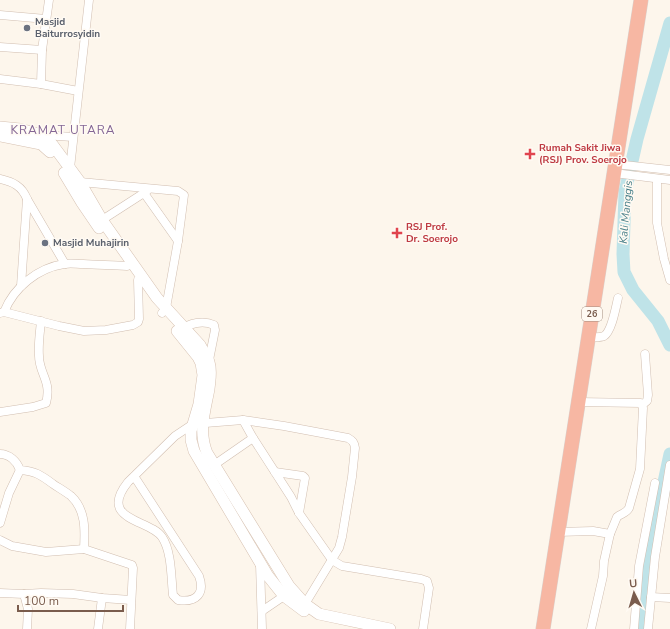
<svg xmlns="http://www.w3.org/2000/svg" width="670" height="629" viewBox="0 0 670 629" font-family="'Nunito Sans',sans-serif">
  <rect width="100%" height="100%" fill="#fdf6ec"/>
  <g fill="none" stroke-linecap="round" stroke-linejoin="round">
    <!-- river -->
    <g stroke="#bfe3e8" stroke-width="13">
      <polyline points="670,23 637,139 625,192 623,254 624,272 633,290 658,321 670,345"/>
      <polyline points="642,629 648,557 670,454"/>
    </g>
    <defs>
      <g id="street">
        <polyline points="0,15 46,19"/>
        <polyline points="0,47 42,50"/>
        <polyline points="0,79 41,84 78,91"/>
        <polyline points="41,84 42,50 49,0"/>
        <polyline points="42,135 73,137"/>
        <polyline points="615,164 670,170"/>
        <polyline points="70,168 89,0"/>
        <polyline points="614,173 670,180"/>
        <path d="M 0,179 C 13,182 22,186 27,199 L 65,264"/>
        <polyline points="657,179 657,223 664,259 670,280"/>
        <polyline points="77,183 80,182 178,191 184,195 178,241 166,308 162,313"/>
        <polyline points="144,193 178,241"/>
        <polyline points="102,220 147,191"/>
        <polyline points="21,286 27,199"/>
        <polyline points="4,312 59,326 84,331 106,330 133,325 138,322 139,319 138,280"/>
        <path d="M 0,313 L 4,312 C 14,287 38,268 64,264 C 70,263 77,264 83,264 C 98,265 112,265 127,266"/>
        <path d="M 180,330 C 190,323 203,320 214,325 L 215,330 L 209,360"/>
        <path d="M 588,337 C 593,337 599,338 604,336 C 612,331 616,306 618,298"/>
        <polyline points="642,405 647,401 648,395 645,354"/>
        <path d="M 0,412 L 33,407 L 46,403 C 52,381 39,374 39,356 C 38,345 40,332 41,321"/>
        <polyline points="243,420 253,438 291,497 299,513 332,560 342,566 421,579 427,581 429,588 423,629"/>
        <path d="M 0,454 C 9,454 17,461 20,470 C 35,471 41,475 53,484 C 59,488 66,492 71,496 C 86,510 85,530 84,549 L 132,565 L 133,568 L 130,629"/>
        <polyline points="214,465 253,438"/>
        <polyline points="275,472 303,476 305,478 299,513"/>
        <path d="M 134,476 L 199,576 C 205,593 197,603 178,600 L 173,595 C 171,578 172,552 162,537 C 150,519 97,521 128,482 L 175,436 L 193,424 L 243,420 L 284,426 L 348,438 C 353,441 354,442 355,448 L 352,477 L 342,537 L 339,548 L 305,604"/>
        <polyline points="0,523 9,493 20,470"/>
        <path d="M 558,532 L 593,531 L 610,534 L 617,517 C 621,513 626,514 629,508 L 640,469 L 643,408 L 641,403 L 578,402"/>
        <polyline points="0,540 12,546 46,552 84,549"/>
        <polyline points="260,564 262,629"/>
        <polyline points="0,593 24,594 28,609 27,629"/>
        <polyline points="24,594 41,593 73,594 102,598 131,600"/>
        <polyline points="651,597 670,598"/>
        <polyline points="262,611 284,596"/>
        <polyline points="98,629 102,598"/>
        <polyline points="591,629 603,576 604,561 610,534"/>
        <polyline points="634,629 639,566 655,483"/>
        <polyline points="648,629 655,557 670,465"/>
      </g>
      <g id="secondary">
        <path d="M 0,127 L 20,129 L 42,135 L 52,144 L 80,182 L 102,220 L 157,298 L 200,345 C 203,351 207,356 209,362 C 212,371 210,379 209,389 C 205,411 198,431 207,453 L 289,586 L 305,604 L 319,614 L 390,629"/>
        <polyline points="0,136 41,144 50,152"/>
        <polyline points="64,173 82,203 99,228"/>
        <polyline points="177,331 198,357 201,363 203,375 199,404 191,431 191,440 194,451 268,576 284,596 304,611"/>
      </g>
      <polyline id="highway" points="543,629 641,0"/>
    </defs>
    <!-- street casing -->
    <use href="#street" stroke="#d1beb0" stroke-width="9"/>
    <!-- secondary casing -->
    <use href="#secondary" stroke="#d6c0b0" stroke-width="12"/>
    <!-- highway casing -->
    <use href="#highway" stroke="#dad1cd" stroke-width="15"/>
    <!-- street -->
    <use href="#street" stroke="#fff" stroke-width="8"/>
    <!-- secondary -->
    <use href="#secondary" stroke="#fff" stroke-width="11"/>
    <!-- highway -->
    <use href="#highway" stroke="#f7b7a3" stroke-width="14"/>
  </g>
  <!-- markers -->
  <g fill="#6b7280" stroke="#fffaf3" stroke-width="1.5">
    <circle cx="27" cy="28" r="4"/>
    <circle cx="45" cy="243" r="4"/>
  </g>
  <g fill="#e0444e" stroke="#fffaf3" stroke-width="1.5">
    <path d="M528 148h4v4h4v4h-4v4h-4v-4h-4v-4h4z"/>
    <path d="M395 227h4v4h4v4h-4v4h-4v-4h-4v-4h4z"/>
  </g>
  <g text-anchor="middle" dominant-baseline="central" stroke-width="3" stroke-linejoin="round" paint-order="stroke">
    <!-- shield labels -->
    <rect fill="#fffaf3" stroke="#a28b7f" stroke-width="1" x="582" y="307" width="20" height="14" rx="3"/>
    <g font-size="9" font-weight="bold" fill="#7a5c4d">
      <text x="592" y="314">26</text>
    </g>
    <!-- worship labels -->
    <g font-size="10" font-weight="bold" fill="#5b616d" stroke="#fffaf3" text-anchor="start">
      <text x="35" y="22">Masjid<tspan x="35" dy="12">Baiturrosyidin</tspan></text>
      <text x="53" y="243">Masjid Muhajirin</text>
    </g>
    <!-- health labels -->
    <g font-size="10" font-weight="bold" fill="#be3a42" stroke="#fffaf3" text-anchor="start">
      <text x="539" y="148">Rumah Sakit Jiwa<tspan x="539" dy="12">(RSJ) Prov. Soerojo</tspan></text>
      <text x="406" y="227">RSJ Prof.<tspan x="406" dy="12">Dr. Soerojo</tspan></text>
    </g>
    <!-- water labels -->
    <g font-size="11" font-style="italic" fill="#437c86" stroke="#fffaf3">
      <text transform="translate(626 212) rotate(-85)">Kali Manggis</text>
    </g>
    <!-- quarter labels -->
    <g font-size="12" letter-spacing="1" fill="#846695" stroke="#fffaf3">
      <text x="63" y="130">KRAMAT UTARA</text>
    </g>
  </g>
  <!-- north arrow -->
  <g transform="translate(634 593) rotate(355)" stroke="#fffaf3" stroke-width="3" paint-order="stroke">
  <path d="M0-3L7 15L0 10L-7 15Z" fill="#7a5c4d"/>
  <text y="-6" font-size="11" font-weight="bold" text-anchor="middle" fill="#7a5c4d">U</text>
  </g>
  <!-- scale -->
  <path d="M18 605v6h105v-6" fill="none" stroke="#7a5c4d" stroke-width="2"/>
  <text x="24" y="605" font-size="12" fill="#7a5c4d" stroke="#fffaf3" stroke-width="3" paint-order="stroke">100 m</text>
</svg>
